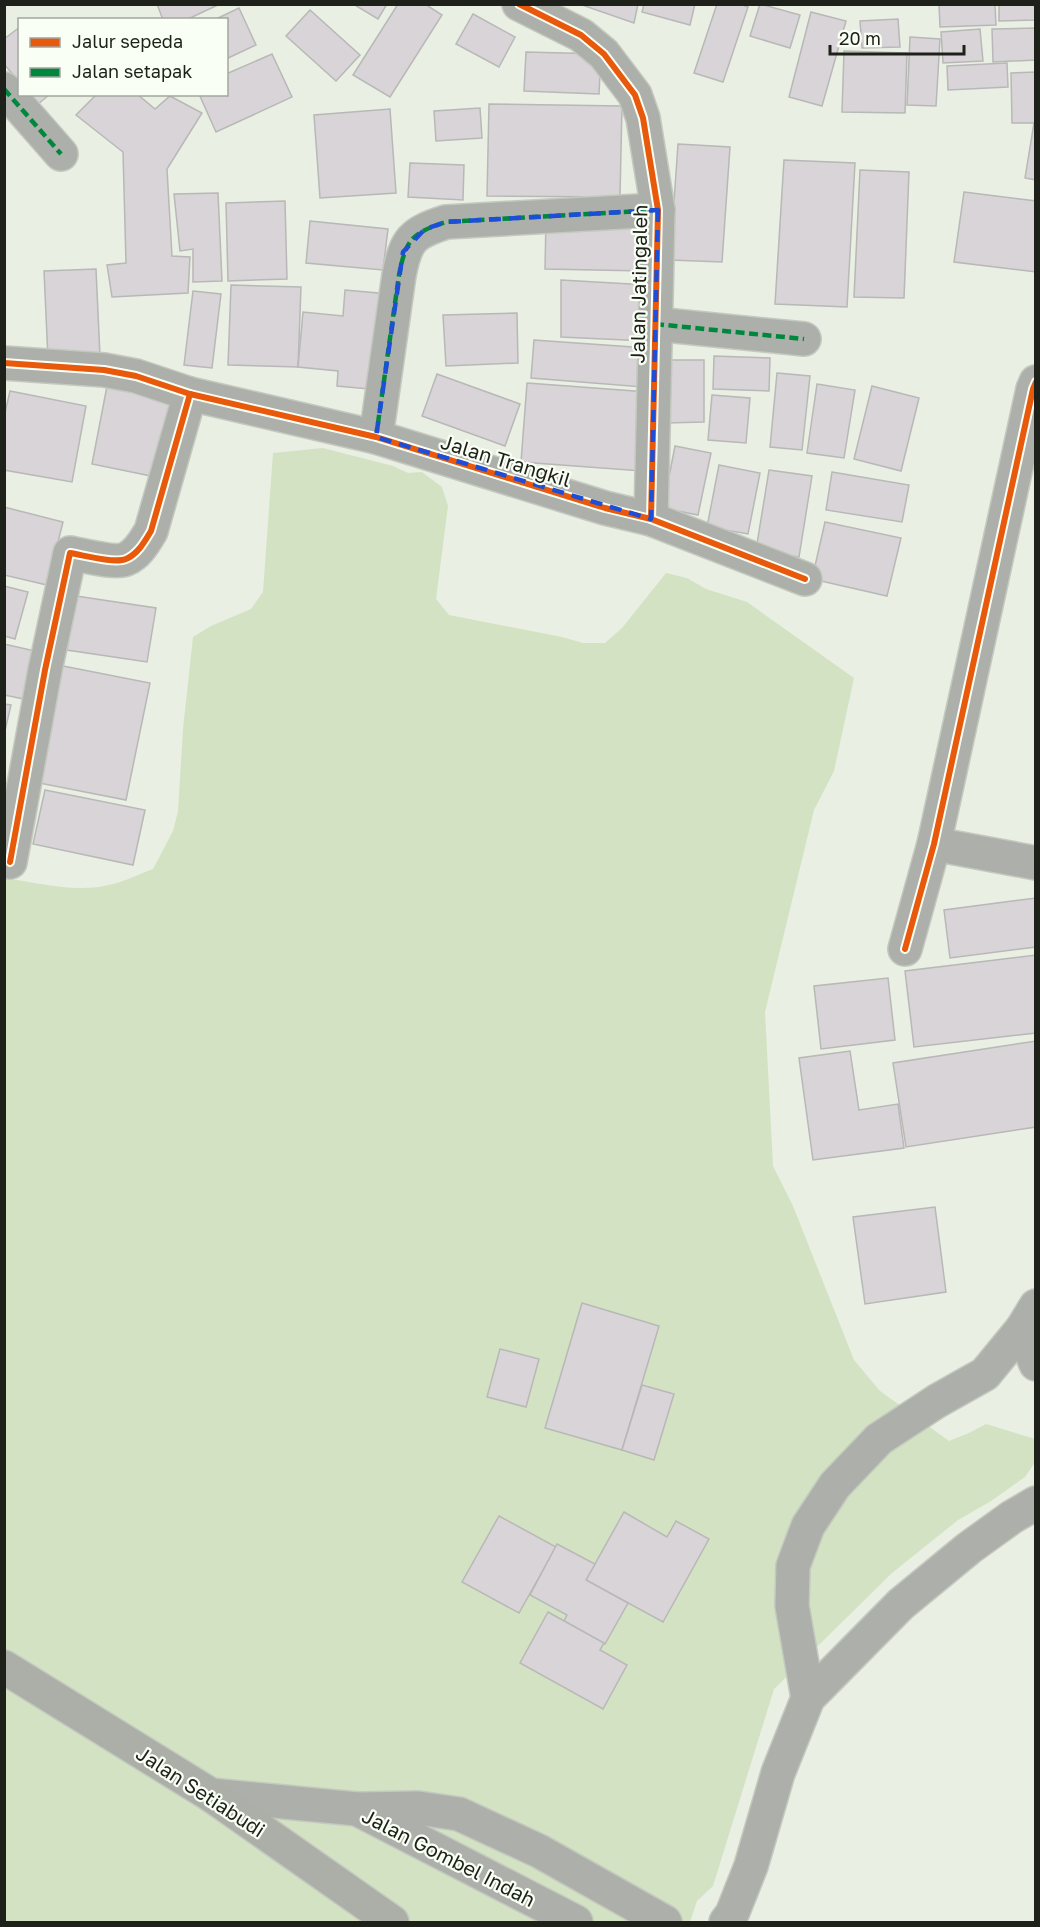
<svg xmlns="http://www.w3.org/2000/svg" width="1040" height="1927" viewBox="0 0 1040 1927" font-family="'Golos Text',sans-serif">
  <rect width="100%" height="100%" fill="#e9efe2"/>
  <!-- green -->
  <path fill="#d3e2c3" d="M 323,448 L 393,466 L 408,473 L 422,472 L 442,487 L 448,506 L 436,599 L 449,615 L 562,637 L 583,643 L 605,643 L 622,628 L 666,573 L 687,578 L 706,589 L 747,602 L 854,678 L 834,771 L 814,810 L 765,1012 L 773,1166 L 793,1206 L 854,1360 L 880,1391 L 949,1441 L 969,1433 L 986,1424 L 1035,1439 L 1035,1462 L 1025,1477 L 991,1501 L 958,1520 L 892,1573 L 774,1689 L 713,1886 L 697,1901 L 690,1922 L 5,1922 L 4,878 C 40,883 77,894 113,884 C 126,881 139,874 153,869 L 173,831 L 178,811 L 183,729 L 193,637 L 211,626 L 251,609 L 263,592 L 273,453 Z"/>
  <!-- building -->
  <g fill="#d8d4d8" stroke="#b8b8b7" stroke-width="1.5">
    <polygon points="157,4 220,4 186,20 163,20"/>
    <polygon points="353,4 387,4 378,19"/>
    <polygon points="398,4 425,4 442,15 390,97 353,75"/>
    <polygon points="638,4 634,23 582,5 582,4"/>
    <polygon points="644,4 695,4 690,25 642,12"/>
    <polygon points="717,4 740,4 748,7 723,82 694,73"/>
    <polygon points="760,4 800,15 790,48 750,36"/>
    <polygon points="939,4 995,4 996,25 940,27"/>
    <polygon points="999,4 1036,4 1036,20 999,21"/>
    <polygon points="239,8 256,45 226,59 226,20 214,20"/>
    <polygon points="310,10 360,55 336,81 286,36"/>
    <polygon points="811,12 846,21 822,106 789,97"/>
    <polygon points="473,14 515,37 499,67 456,44"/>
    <polygon points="898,19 900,47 862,48 860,21"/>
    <polygon points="20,27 20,83 4,64 4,39"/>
    <polygon points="1036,28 1036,60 993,62 992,29"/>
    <polygon points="980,29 983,61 943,63 941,32"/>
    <polygon points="910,37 940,39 936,106 907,105"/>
    <polygon points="844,51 907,53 905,113 842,112"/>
    <polygon points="526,52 601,54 599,94 524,91"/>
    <polygon points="272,54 292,97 216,132 199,94 226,94 226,74"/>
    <polygon points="1007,63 1008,87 948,90 947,66"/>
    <polygon points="1036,72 1036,123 1012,123 1011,73"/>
    <polygon points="29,94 50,94 37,105"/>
    <polygon points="97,94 137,94 155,109 170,96 202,113 167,169 172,256 190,257 188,293 112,297 107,265 126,263 123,152 76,115"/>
    <polygon points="489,104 622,106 620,197 487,196"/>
    <polygon points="480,108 482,138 436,141 434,111"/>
    <polygon points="390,109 396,193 320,198 314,115"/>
    <polygon points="1034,123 1036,123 1036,180 1025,178"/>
    <polygon points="678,144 730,147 722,262 670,260"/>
    <polygon points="784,160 855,163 847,307 775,304"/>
    <polygon points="410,163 464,165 463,200 408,197"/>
    <polygon points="860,170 909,172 904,298 854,297"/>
    <polygon points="964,192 1036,201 1036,272 954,262"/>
    <polygon points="218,193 222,281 193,282 193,249 180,251 174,194"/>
    <polygon points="285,201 287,279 228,281 226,203"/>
    <polygon points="546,219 645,220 644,271 545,269"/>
    <polygon points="310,221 388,229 383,270 306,263"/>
    <polygon points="96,269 100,356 48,359 44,271"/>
    <polygon points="561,280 648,285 646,341 561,337"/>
    <polygon points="231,285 301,287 298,367 228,365"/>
    <polygon points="345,290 389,294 380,390 337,386 338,371 298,367 303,312 343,316"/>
    <polygon points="193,291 221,294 212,368 184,365"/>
    <polygon points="517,313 518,363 446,366 443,315"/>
    <polygon points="534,340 647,348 643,387 531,378"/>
    <polygon points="714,356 770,358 769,391 713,389"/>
    <polygon points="667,360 704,360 704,422 666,423"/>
    <polygon points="777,373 810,376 802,450 770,447"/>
    <polygon points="437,374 520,404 505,446 422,416"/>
    <polygon points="108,381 177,395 161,478 92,464"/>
    <polygon points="527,383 648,392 642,471 521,462"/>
    <polygon points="817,384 855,390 844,458 807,453"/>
    <polygon points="872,386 919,398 901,471 854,459"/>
    <polygon points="10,391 86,406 72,482 4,470 4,417"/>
    <polygon points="712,395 750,398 746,443 708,440"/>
    <polygon points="675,446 711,453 698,515 663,508"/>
    <polygon points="719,465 760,473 748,534 707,527"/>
    <polygon points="769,470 812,476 799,557 756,550"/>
    <polygon points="832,472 909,485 902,522 826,510"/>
    <polygon points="4,507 63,522 47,585 4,575"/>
    <polygon points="825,522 901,538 887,596 812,579"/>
    <polygon points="4,586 28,592 15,639 4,636"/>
    <polygon points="76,596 156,608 147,662 67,650"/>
    <polygon points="4,644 35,651 24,699 4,695"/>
    <polygon points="58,665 150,683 126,800 34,782"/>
    <polygon points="4,704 11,705 4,735"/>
    <polygon points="45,790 145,810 133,865 33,844"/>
    <polygon points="1036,898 1036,947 950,958 944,910"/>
    <polygon points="1036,955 1036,1033 914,1047 905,971"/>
    <polygon points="888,978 895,1040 821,1049 814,986"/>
    <polygon points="1036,1041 1036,1127 906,1147 893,1063"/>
    <polygon points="850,1051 859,1110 898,1104 904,1148 813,1160 799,1058"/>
    <polygon points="935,1207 946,1292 865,1304 853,1217"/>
    <polygon points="582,1303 659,1326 622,1450 545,1428"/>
    <polygon points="500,1349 539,1359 526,1407 487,1397"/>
    <polygon points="642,1385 674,1394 654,1460 622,1450"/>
    <polygon points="624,1512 667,1537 676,1521 709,1539 663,1622 586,1580"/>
    <polygon points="499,1516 556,1547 519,1613 462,1582"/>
    <polygon points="557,1544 595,1564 586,1580 628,1603 605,1644 564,1621 567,1615 530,1595"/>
    <polygon points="548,1612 604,1643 600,1650 627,1665 603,1709 520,1663"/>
  </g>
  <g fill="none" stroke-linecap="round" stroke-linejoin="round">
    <defs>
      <g id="minor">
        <polyline points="519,4 581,35 604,54 635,95 643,118 658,210 651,519"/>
        <polyline points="4,89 61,154"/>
        <polyline points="655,324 804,339"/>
        <polyline points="4,363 104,370 136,376 190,394 376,437 605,508 651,519 805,579"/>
        <path d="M 376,437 L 399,275 C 406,239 412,233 446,222 L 658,210"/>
        <polyline points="934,844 1036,863"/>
        <path d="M 10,862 L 45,670 L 70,553 C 83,555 115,564 126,559 C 138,554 145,541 151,531 L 190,394"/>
        <polyline points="905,949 934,844 1033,389 1036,382"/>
        <polyline points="1022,1329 1036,1306"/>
        <polyline points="808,1698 792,1606 793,1566 808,1526 835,1485 879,1439 937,1401 985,1374 1022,1329 1036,1364"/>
        <polyline points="211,1795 357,1809 576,1922"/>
        <polyline points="361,1809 418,1808 459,1814 539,1851 665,1922"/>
        <polyline points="726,1922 732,1914 751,1866 778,1773 808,1698 901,1604 969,1548 1012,1517 1036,1503"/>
      </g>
      <polyline id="trunk" points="4,1667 211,1795 392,1922"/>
    </defs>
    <!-- minor casing -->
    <use href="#minor" stroke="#c4c9bf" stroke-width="36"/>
    <!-- trunk casing -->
    <use href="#trunk" stroke="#c4c9bf" stroke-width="36"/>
    <!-- minor -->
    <use href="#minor" stroke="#adafaa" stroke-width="33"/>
    <!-- trunk -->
    <use href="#trunk" stroke="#abafa7" stroke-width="33"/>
    <!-- quiet -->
    <g stroke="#00873e" stroke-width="4.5" stroke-dasharray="9 4.5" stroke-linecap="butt">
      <polyline points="4,89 61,154"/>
      <polyline points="655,324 804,339"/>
      <path d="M 376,437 L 399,275 C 406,239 412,233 446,222 L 658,210"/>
    </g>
    <defs>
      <g id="cycleway">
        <polyline points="519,4 581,35 604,54 635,95 643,118 658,210 651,519"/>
        <polyline points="4,363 104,370 136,376 190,394 376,437 605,508 651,519 805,579"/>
        <path d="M 10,862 L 45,670 L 70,553 C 83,555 115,564 126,559 C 138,554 145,541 151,531 L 190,394"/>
        <polyline points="905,949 934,844 1033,389 1036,382"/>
      </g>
    </defs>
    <!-- cycleway casing -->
    <use href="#cycleway" stroke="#fafff6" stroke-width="10"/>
    <!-- cycleway -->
    <use href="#cycleway" stroke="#e8590c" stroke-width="6"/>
  </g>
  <!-- marked area -->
  <path fill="none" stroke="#1d4ed8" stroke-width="4.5" stroke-dasharray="12 8" stroke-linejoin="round" d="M 658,210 L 651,519 L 376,437 L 403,252 L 425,229 L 446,222 Z"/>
  <g text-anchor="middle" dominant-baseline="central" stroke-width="4.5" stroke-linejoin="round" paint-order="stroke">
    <!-- street labels -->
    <g font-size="20" fill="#1d2119" stroke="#fafff6">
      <text transform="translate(638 284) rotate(-89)">Jalan Jatingaleh</text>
      <text transform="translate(506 460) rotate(17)">Jalan Trangkil</text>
      <text transform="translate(201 1791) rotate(33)">Jalan Setiabudi</text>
      <text transform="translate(449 1857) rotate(27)">Jalan Gombel Indah</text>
    </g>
  </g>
  <!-- border -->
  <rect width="1040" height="1927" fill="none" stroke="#1d2119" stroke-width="12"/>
  <!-- legend -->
  <rect x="18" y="18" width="210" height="78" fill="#fafff6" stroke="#a2a69e" stroke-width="1.5"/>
  <rect x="30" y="38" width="30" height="9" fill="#e8590c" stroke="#a2a69e" stroke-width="1.5"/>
  <text x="72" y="48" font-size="18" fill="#1d2119">Jalur sepeda</text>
  <rect x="30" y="68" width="30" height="9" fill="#00873e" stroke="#a2a69e" stroke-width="1.5"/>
  <text x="72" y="78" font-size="18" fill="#1d2119">Jalan setapak</text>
  <!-- scale -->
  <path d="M830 45v9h134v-9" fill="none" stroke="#1d2119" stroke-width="3"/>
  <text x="839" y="45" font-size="18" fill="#1d2119" stroke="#fafff6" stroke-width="4.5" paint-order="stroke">20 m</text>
</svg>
